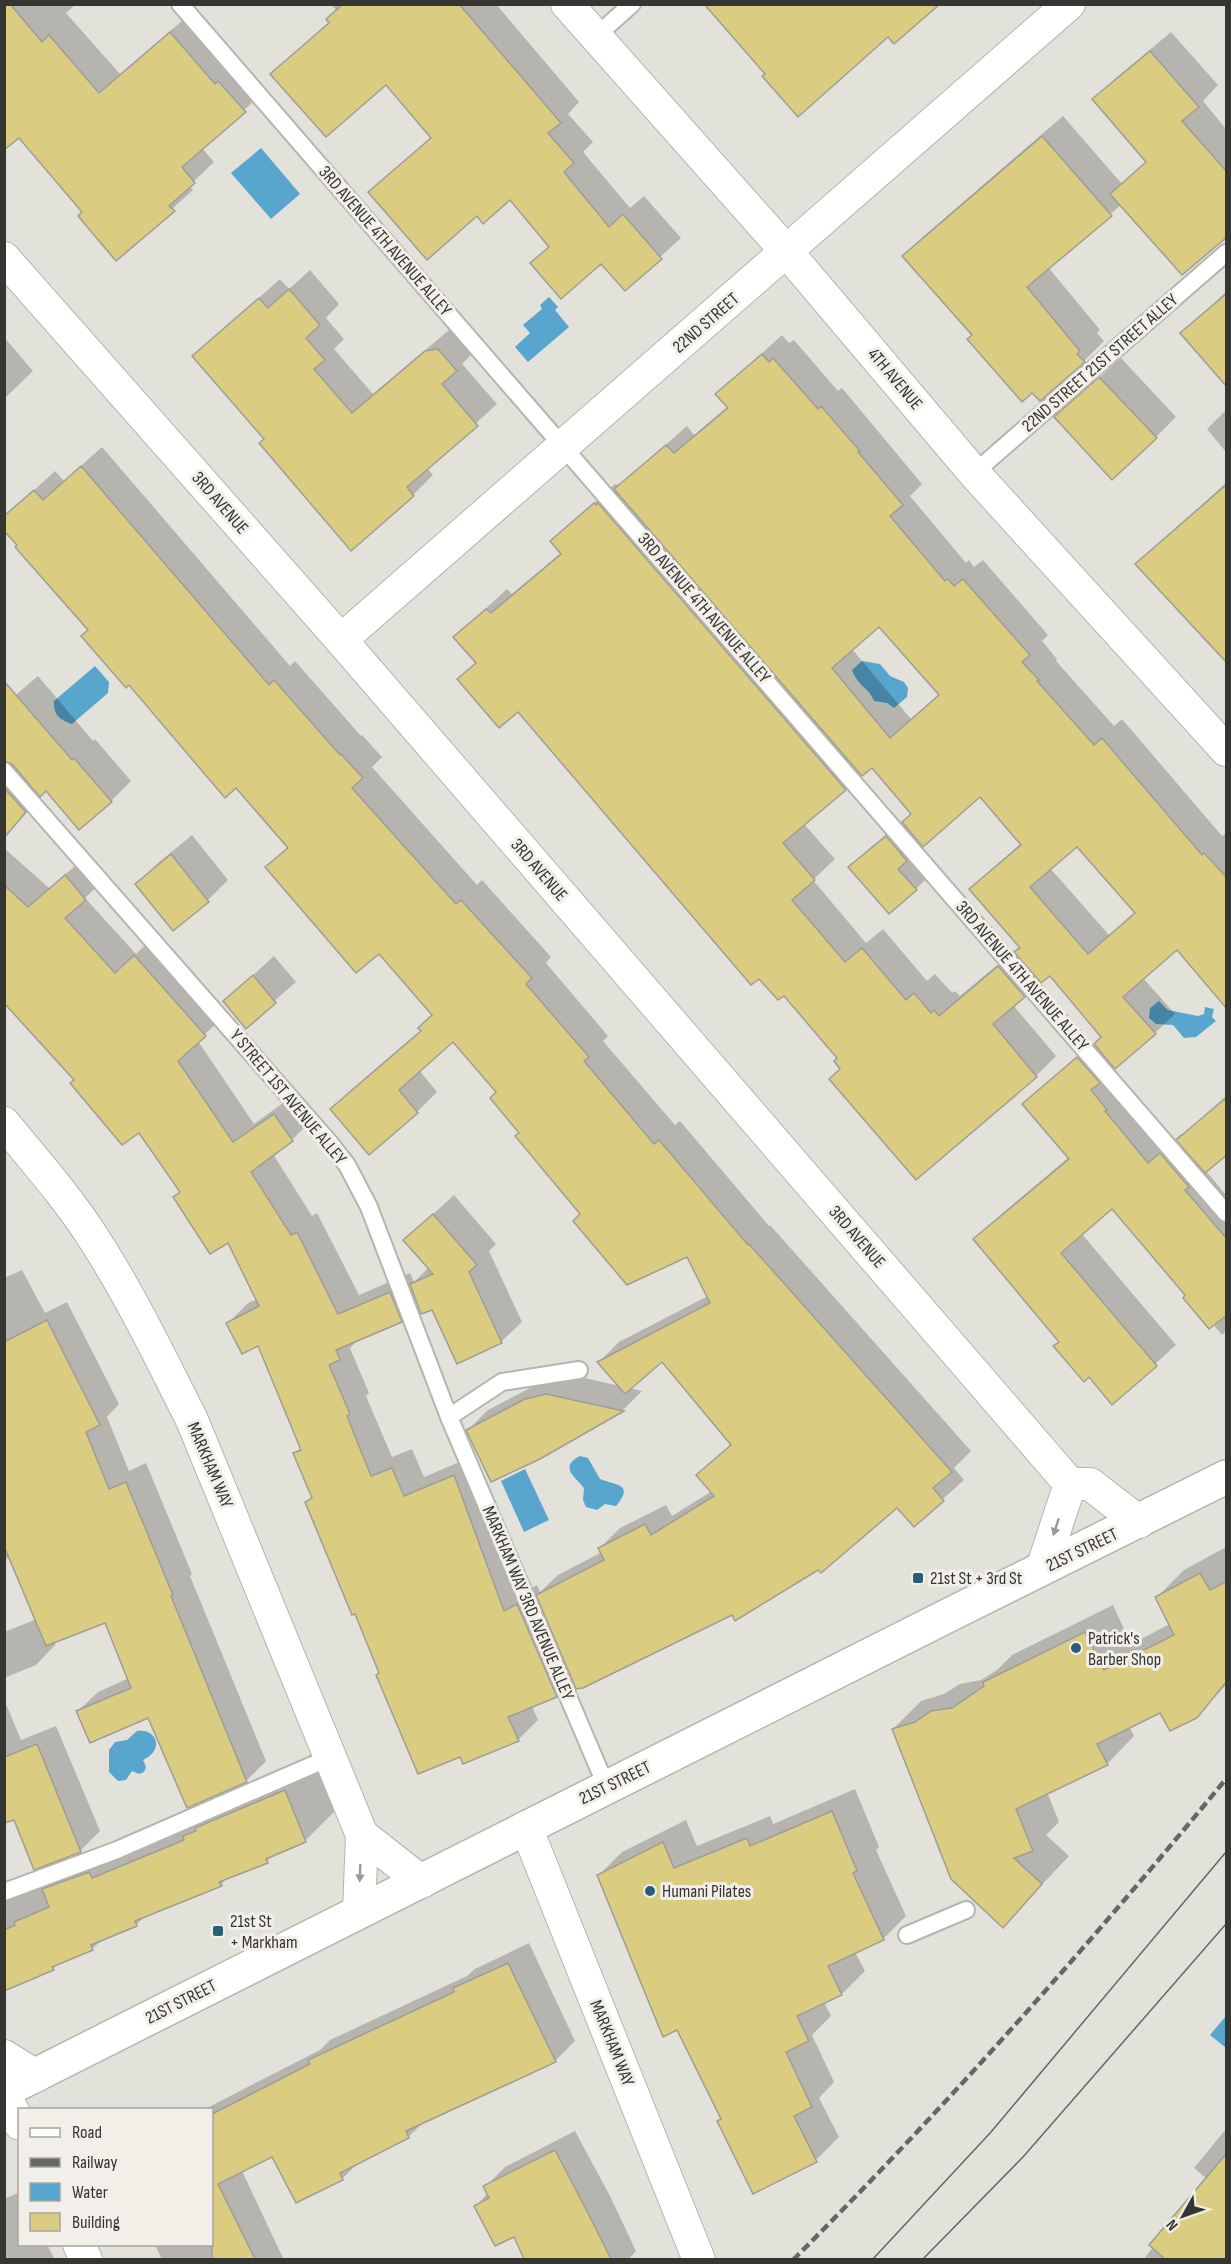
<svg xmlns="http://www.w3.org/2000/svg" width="1231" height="2264" viewBox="0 0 1231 2264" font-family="'Sofia Sans Condensed',sans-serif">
  <rect width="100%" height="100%" fill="#e3e2da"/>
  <!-- water -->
  <g fill="#58a5cd">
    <polygon points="261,148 300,194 271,219 231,173"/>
    <polygon points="549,297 558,307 555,310 569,327 528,362 515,347 530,333 523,325 542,309 540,305"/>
    <path d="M 862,661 L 880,664 L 890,676 L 904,682 L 908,688 L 907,697 L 894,708 L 887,703 L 874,701 C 868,686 859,688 852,670 Z"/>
    <path d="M 95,666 L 109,682 L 108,693 L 72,724 C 60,720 53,715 54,701 Z"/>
    <polygon points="1159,1001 1168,1010 1198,1016 1204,1014 1205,1007 1214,1009 1212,1017 1216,1021 1196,1037 1184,1038 1173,1025 1156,1024 1149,1018 1150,1008"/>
    <path d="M 580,1456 L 588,1458 L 600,1479 C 618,1486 634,1484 616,1506 L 605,1504 L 597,1510 L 586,1507 L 583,1500 L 584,1488 C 576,1477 558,1467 580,1456 Z"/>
    <polygon points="525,1469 549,1520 524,1532 501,1481"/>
    <path d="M 137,1731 C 157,1728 165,1750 143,1760 L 146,1767 L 144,1772 L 139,1774 L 132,1771 L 126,1780 L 118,1781 L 109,1772 L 109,1750 L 115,1742 L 127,1740 Z"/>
    <polygon points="1226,2016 1226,2048 1210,2035"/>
  </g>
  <!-- shadow -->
  <g fill="#0003" fill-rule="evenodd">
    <polygon points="4,4 76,4 66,13 120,74 190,14 264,92 202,148 214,162 189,186 193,190 117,259 84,212"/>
    <polygon points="331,4 496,4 579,102 568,114 593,142 583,152 630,208 644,196 681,238 625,289 601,262 532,263 550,246 510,198 477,214 370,192 432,136 386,83 272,74 330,21 336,10"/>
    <polygon points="1171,32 1218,85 1203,101 1226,129 1226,235 1121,205 1048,267 1100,330 1097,333 1104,341 1084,361 973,335 904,256 924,236 1063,116 1122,184 1147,161 1095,99 1115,79"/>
    <polygon points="310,270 339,304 326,318 344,339 334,349 373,394 455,325 476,350 462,364 497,404 427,468 433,475 413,495 266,439 194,356 280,279 289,289"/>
    <polygon points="1226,292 1226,385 1182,333"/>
    <path d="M 782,335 L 789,343 L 794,340 L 838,391 L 842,388 L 922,484 L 910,496 L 966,563 L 969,560 L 974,567 L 983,560 L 1048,635 L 1042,641 L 1057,659 L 1056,661 L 1114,726 L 1122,719 L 1222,836 L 1225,834 L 1226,836 L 1226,1006 L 1177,948 L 1143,978 L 1175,1014 L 1155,1033 L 1111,1070 L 1170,1144 L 1181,1134 L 1183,1135 L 1226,1096 L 1226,1153 L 1206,1171 L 1226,1195 L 1226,1331 L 1222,1335 L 1112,1207 L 1081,1233 L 1176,1345 L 1112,1403 L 975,1239 L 996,1219 L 1069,1157 L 1024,1104 L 1045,1084 L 1103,1037 L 1050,974 L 1040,980 L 1013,1005 L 1056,1056 L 1036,1076 L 842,1068 L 838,1058 L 784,994 L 518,710 L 459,680 L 477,662 L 455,637 L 507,589 L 512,594 L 562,552 L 552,541 L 615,484 L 620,485 L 687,426 L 694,435 L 728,406 L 717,394 ZM 879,625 L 939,694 L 911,719 L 852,649 ZM 872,766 L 913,813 L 871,847 L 850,867 L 916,889 L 936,869 L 918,848 L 980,794 L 1021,843 L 971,889 L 1020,946 L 960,996 L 955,991 L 952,993 L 935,974 L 927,981 L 883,929 L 866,943 L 813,880 L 835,859 L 803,823 L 861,773 ZM 1078,845 L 1135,912 L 1109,935 L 1050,868 Z"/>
    <polygon points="4,337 33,371 4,399"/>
    <polygon points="1121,358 1176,417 1156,437 1056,417"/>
    <polygon points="1226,410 1226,452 1207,429"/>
    <polygon points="102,447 290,666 295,661 361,736 362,735 382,757 372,767 477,885 482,880 551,957 546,963 608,1036 603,1041 675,1125 680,1121 769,1226 770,1225 971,1451 954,1468 964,1480 914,1525 898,1506 819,1568 732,1613 573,1679 556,1696 532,1706 538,1720 518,1740 460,1755 381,1672 307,1502 313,1496 295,1453 302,1447 258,1344 228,1323 248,1303 257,1299 228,1241 181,1191 140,1131 75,1080 4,1001 4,848 49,888 86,857 105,879 85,898 136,954 155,936 225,1015 198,1041 254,1124 294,1095 312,1120 292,1140 273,1154 312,1216 317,1213 359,1295 410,1273 414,1282 429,1267 405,1240 454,1195 496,1244 489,1251 522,1322 501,1342 433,1308 419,1303 401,1321 360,1338 350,1348 369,1393 366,1396 392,1457 412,1449 424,1477 474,1456 524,1592 537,1585 540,1592 558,1575 602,1552 600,1548 620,1528 666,1505 672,1516 712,1491 698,1475 732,1443 662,1360 629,1388 642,1391 623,1410 539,1458 468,1430 488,1410 547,1379 567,1374 620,1386 599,1362 619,1342 708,1296 688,1255 582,1214 521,1133 497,1092 453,1040 419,1070 437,1092 417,1112 332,1109 352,1089 421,1030 434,1014 379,952 267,867 288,846 236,786 89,630 19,545 4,518 55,471 64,481"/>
    <polygon points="1226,483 1226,661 1137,564"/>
    <polygon points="38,676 93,741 95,739 131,781 111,801 47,790 4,838 4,774 14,765 4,705"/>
    <polygon points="192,835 228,880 208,900 173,929 137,884 157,864"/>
    <polygon points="274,956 296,982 246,1026 225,1001"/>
    <polygon points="22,1270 45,1313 67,1302 119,1404 107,1417 129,1471 146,1463 192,1574 190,1576 266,1761 246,1781 149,1716 78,1711 98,1692 129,1678 106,1621 54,1642 55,1645 36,1665 4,1678 4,1632 37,1619 11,1557 4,1560 4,1278"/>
    <polygon points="1226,1547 1226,1685 1196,1716 1161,1711 1130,1727 1134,1736 1107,1764 1047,1792 1059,1822 1046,1835 1069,1856 1003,1926 893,1729 921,1701 944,1694 960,1684 981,1680 997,1670 1012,1655 1113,1605 1131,1644 1170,1624 1157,1597 1184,1570"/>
    <polygon points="4,1699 21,1740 56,1726 100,1831 80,1851 14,1818 4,1822"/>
    <polygon points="314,1762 335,1811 305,1841 274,1854 267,1861 228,1877 221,1885 145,1916 136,1925 103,1939 92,1949 59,1963 53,1969 4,1990 4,1889"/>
    <polygon points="855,1789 879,1847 876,1850 906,1916 883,1939 855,1952 865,1971 842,1994 824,2002 831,2016 812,2035 834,2082 819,2098 839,2137 816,2160 722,2118 599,1875 622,1852 686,1820 697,1846 770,1816 773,1824"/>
    <polygon points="529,1943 575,2041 555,2061 425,2121 408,2137 360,2161 342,2179 273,2155 242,2171 284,2260 162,2260 155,2244 212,2244 212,2110 203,2110 320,2050 330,2040 467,1976 475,1969"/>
    <polygon points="1226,2129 1226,2260 1143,2260 1207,2179 1194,2168"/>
    <polygon points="575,2131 610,2196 636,2251 628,2260 526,2260 514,2235 476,2206 488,2193 485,2187 505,2167"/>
    <polygon points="20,2192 20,2244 47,2244 55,2260 4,2260 4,2199"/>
  </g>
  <!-- building -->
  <g fill="#dacd82" stroke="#9e9d96" stroke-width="1.5" fill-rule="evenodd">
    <polygon points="4,4 10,4 42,42 49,35 99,93 170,32 215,84 218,81 246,112 182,167 195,183 169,206 175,211 116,261 78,216 82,212 19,138 4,150"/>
    <polygon points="343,4 459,4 561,123 548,133 574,163 564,172 609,227 623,214 662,259 625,291 601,264 561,299 530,263 549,247 510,200 483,224 477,216 427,260 368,192 431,138 386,85 326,137 270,74 329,23 326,19"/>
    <polygon points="704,4 940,4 894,44 888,37 798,117 762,76 765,74"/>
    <polygon points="1150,51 1199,107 1182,121 1227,172 1227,237 1182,275 1110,194 1146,162 1092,99"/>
    <polygon points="1042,136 1112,216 1027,287 1080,351 1077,354 1085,362 1040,401 1032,393 1022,402 967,339 972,335 902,256"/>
    <polygon points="289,289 320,325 306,338 325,360 314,369 352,413 425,351 438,349 457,371 442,384 478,426 407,487 414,496 351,551 259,443 264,439 192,356 259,298 268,308"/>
    <polygon points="1227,293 1227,387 1180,333"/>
    <path d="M 762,354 L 769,362 L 773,358 L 818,409 L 821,406 L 860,451 L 858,452 L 903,505 L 890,516 L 945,581 L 948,579 L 954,586 L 963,579 L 1030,655 L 1022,662 L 1039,680 L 1037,681 L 1094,745 L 1102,738 L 1202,855 L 1204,853 L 1227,878 L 1227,1009 L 1177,950 L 1123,997 L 1156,1034 L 1115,1069 L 1094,1044 L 1101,1037 L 1050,976 L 1041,983 L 1014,952 L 1020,948 L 969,889 L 1021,845 L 980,797 L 923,847 L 902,822 L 911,814 L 872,768 L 862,776 L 614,489 L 666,445 L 674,453 L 728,408 L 715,394 ZM 879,627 L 939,695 L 890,738 L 832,668 ZM 1077,847 L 1135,913 L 1088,954 L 1030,887 Z"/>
    <polygon points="1099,377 1157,438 1112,480 1054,417"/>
    <polygon points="81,466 269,685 274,680 340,755 341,754 363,778 352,788 456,904 461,900 532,978 526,984 589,1057 584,1061 654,1144 659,1140 748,1245 749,1244 952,1472 933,1488 944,1501 914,1527 897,1508 821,1573 818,1570 735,1621 732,1615 583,1688 576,1689 536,1595 604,1560 598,1548 645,1524 651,1535 714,1496 696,1475 731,1445 662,1362 625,1394 597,1362 710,1303 687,1257 627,1285 573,1221 580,1214 515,1136 519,1133 490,1098 496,1092 453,1042 399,1090 418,1113 369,1155 330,1109 421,1031 418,1028 432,1015 379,954 356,973 265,867 288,848 236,788 225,798 129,685 126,688 81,636 88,630 15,547 17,545 4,531 4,516 34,490 43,500"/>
    <polygon points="1227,484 1227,663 1135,564"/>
    <polygon points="594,503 596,505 598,503 846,790 783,843 815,880 792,900 845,962 862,948 906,1000 914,993 931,1013 934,1010 939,1016 998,966 1025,997 993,1024 1037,1077 916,1180 829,1079 840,1069 834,1061 837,1058 784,996 778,1000 759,979 751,985 518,712 499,728 457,679 476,663 453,637 486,609 491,613 561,554 550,541"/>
    <polygon points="4,681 72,760 74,758 112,802 79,830 46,791 40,797 12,764 4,761"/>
    <polygon points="4,788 26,812 4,838"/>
    <polygon points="886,836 907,861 898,869 917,890 889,914 848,867"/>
    <polygon points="171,854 209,902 173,931 135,884"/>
    <polygon points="65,875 86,900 65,918 115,973 134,955 206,1036 178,1061 233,1142 274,1114 293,1141 251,1172 291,1235 297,1232 338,1314 390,1292 402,1322 336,1350 340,1360 329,1365 350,1414 347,1416 371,1476 392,1468 404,1496 454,1475 504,1611 517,1604 557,1697 508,1717 519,1741 463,1764 460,1757 418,1774 376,1675 379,1673 355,1614 352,1615 305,1502 312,1498 293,1453 301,1450 258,1346 242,1354 226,1323 259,1306 228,1243 210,1254 173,1197 180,1192 139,1133 122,1145 70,1083 74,1080 4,1003 4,885 28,907"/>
    <polygon points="253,975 276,1003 246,1029 223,1001"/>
    <polygon points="1077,1057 1100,1083 1091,1090 1107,1110 1105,1111 1148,1163 1160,1153 1189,1187 1185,1190 1227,1239 1227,1315 1209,1329 1183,1298 1185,1295 1112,1209 1061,1253 1157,1366 1112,1405 1089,1377 1084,1382 1053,1346 1059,1342 973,1239 1069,1159 1022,1104"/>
    <polygon points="1227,1097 1227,1155 1205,1173 1176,1140"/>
    <polygon points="433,1214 477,1265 469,1272 502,1343 457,1364 432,1310 421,1314 410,1284 433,1274 403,1240"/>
    <polygon points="47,1320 100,1425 86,1432 109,1489 126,1482 173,1595 171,1596 247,1782 187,1808 148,1718 90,1743 76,1711 131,1688 105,1623 46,1646 4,1546 4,1342"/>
    <polygon points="546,1394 624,1411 540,1459 491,1482 466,1430 525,1399"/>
    <polygon points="1200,1573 1210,1590 1227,1581 1227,1681 1197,1718 1170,1731 1160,1713 1097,1744 1108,1765 1016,1809 1033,1851 1014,1858 1042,1884 1003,1928 951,1879 892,1729 915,1722 931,1711 952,1708 984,1686 983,1682 1085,1632 1104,1670 1174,1635 1155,1597"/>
    <polygon points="37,1744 81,1852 34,1870 14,1820 4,1823 4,1757"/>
    <polygon points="285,1790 306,1842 266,1859 268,1863 219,1882 222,1886 135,1921 137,1926 91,1945 93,1950 52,1967 54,1970 4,1991 4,1930 15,1925 14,1922 49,1907 42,1889 89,1872 92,1878 184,1840 183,1836 196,1831 195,1828"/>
    <polygon points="832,1811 857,1871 853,1873 884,1940 828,1966 842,1995 797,2016 809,2041 786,2052 812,2107 794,2116 817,2162 753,2194 717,2121 721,2119 677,2030 663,2037 597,1875 663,1842 674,1868 747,1838 750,1846"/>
    <polygon points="508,1963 556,2062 406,2131 409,2138 340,2173 343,2180 296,2203 272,2157 218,2184 255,2259 212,2259 212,2114 310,2064 308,2060 454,1992 453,1988"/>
    <polygon points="555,2150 590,2217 611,2259 524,2259 514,2237 495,2246 474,2206 489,2198 483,2186"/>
    <polygon points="1227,2153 1227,2259 1165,2259 1149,2245"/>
  </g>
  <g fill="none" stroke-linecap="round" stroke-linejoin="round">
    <defs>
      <g id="lane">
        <polyline points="180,4 1226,1213"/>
        <polyline points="595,37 632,4"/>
        <polyline points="974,473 1226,253"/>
        <polyline points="4,771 329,1142 347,1165 369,1207 449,1417 607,1788"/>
        <polyline points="449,1417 502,1382 579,1370"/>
        <polyline points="4,1892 117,1850 331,1757"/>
        <polyline points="907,1935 966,1910"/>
      </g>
      <g id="street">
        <polyline points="567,4 787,252 974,473 1226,750"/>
        <polyline points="4,258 341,640 1070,1484"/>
        <polyline points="341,640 1069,4"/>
        <path d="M 4,1123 C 35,1161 68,1198 94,1239 C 131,1296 161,1359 192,1420 L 362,1835 L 359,1912"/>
        <polyline points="1070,1484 1090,1484 1139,1522"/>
        <polyline points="1042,1569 1070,1484"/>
        <polyline points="526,1827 699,2260"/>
        <polyline points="362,1835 422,1882"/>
        <polyline points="4,2056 36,2076"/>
        <polyline points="4,2095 20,2124"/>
        <polyline points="79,2244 86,2260"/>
      </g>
      <polyline id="primary" points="4,2091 945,1617 1226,1477"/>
    </defs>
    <!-- lane casing -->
    <use href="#lane" stroke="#b5b4ad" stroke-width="20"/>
    <!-- street casing -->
    <use href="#street" stroke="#b5b4ad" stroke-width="34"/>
    <!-- primary casing -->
    <use href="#primary" stroke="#b5b4ad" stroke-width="36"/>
    <!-- lane -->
    <use href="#lane" stroke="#fff" stroke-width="16"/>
    <!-- street -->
    <use href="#street" stroke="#fff" stroke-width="32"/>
    <!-- primary -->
    <use href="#primary" stroke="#fff" stroke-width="33"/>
    <!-- tram -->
    <g stroke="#676762" stroke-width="1.5">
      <polyline points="872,2260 991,2132 1226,1852"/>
      <polyline points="922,2260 1023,2157 1226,1924"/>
    </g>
    <!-- rail -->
    <path stroke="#676762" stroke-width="4.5" stroke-dasharray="9 4.5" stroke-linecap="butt" d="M 793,2260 C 946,2107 1089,1945 1226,1779"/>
  </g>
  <!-- one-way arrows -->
  <defs><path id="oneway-solid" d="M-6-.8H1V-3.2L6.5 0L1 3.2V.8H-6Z" transform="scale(1.5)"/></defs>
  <g fill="#9a9a98">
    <use href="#oneway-solid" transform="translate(1056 1527) rotate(108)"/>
    <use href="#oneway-solid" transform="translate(360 1873) rotate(92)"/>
  </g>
  <!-- markers -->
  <g fill="#285e79" stroke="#f1efe8" stroke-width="2">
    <rect x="912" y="1572" width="12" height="12" rx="3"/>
    <circle cx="1076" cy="1648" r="6"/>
    <circle cx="650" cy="1891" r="6"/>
    <rect x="212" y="1925" width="12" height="12" rx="3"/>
  </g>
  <g text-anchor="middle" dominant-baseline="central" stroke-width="6" stroke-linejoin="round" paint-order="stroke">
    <!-- street labels -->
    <g font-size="18" fill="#353532" stroke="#f1efe8">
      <text transform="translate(385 241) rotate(49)">3RD AVENUE 4TH AVENUE ALLEY</text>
      <text transform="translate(706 323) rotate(-41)">22ND STREET</text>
      <text transform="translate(1100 363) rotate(-41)">22ND STREET 21ST STREET ALLEY</text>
      <text transform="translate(895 379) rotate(50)">4TH AVENUE</text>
      <text transform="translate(220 503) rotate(49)">3RD AVENUE</text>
      <text transform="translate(704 608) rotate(49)">3RD AVENUE 4TH AVENUE ALLEY</text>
      <text transform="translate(539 870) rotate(49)">3RD AVENUE</text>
      <text transform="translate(1022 976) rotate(49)">3RD AVENUE 4TH AVENUE ALLEY</text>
      <text transform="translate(288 1097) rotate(50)">Y STREET 1ST AVENUE ALLEY</text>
      <text transform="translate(857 1237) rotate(49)">3RD AVENUE</text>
      <text transform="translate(210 1465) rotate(67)">MARKHAM WAY</text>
      <text transform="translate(1082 1550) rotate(-26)">21ST STREET</text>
      <text transform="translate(528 1603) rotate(67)">MARKHAM WAY 3RD AVENUE ALLEY</text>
      <text transform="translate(615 1783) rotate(-26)">21ST STREET</text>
      <text transform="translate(181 2002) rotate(-27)">21ST STREET</text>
      <text transform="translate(612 2043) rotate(68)">MARKHAM WAY</text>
    </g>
    <!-- poi labels -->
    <g font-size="18" fill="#353532" stroke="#f1efe8" text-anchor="start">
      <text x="930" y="1578">21st St + 3rd St</text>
      <text x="1088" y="1638">Patrick's<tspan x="1088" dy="21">Barber Shop</tspan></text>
      <text x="662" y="1891">Humani Pilates</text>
      <text x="230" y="1921">21st St<tspan x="230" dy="21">+ Markham</tspan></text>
    </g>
  </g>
  <!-- border -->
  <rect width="1231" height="2264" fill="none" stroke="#353532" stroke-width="12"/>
  <!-- legend -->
  <rect x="18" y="2108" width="195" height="138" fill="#f1efe8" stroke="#a6a59f" stroke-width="1.5"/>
  <rect x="30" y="2128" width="30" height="9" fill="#ffffff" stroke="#a6a59f" stroke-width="1.5"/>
  <text x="72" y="2138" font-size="18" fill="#353532">Road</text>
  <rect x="30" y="2158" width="30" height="9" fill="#676762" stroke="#a6a59f" stroke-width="1.5"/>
  <text x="72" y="2168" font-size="18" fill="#353532">Railway</text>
  <rect x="30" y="2183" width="30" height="18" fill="#58a5cd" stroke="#a6a59f" stroke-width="1.5"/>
  <text x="72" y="2198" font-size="18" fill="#353532">Water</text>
  <rect x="30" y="2213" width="30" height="18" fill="#dacd82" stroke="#a6a59f" stroke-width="1.5"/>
  <text x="72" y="2228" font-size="18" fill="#353532">Building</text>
  <!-- north arrow -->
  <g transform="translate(1183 2216) rotate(230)" stroke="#f1efe8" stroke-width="4.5" paint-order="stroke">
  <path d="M0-4.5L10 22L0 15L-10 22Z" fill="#353532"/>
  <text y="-9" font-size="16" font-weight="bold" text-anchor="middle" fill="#353532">N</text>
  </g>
</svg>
